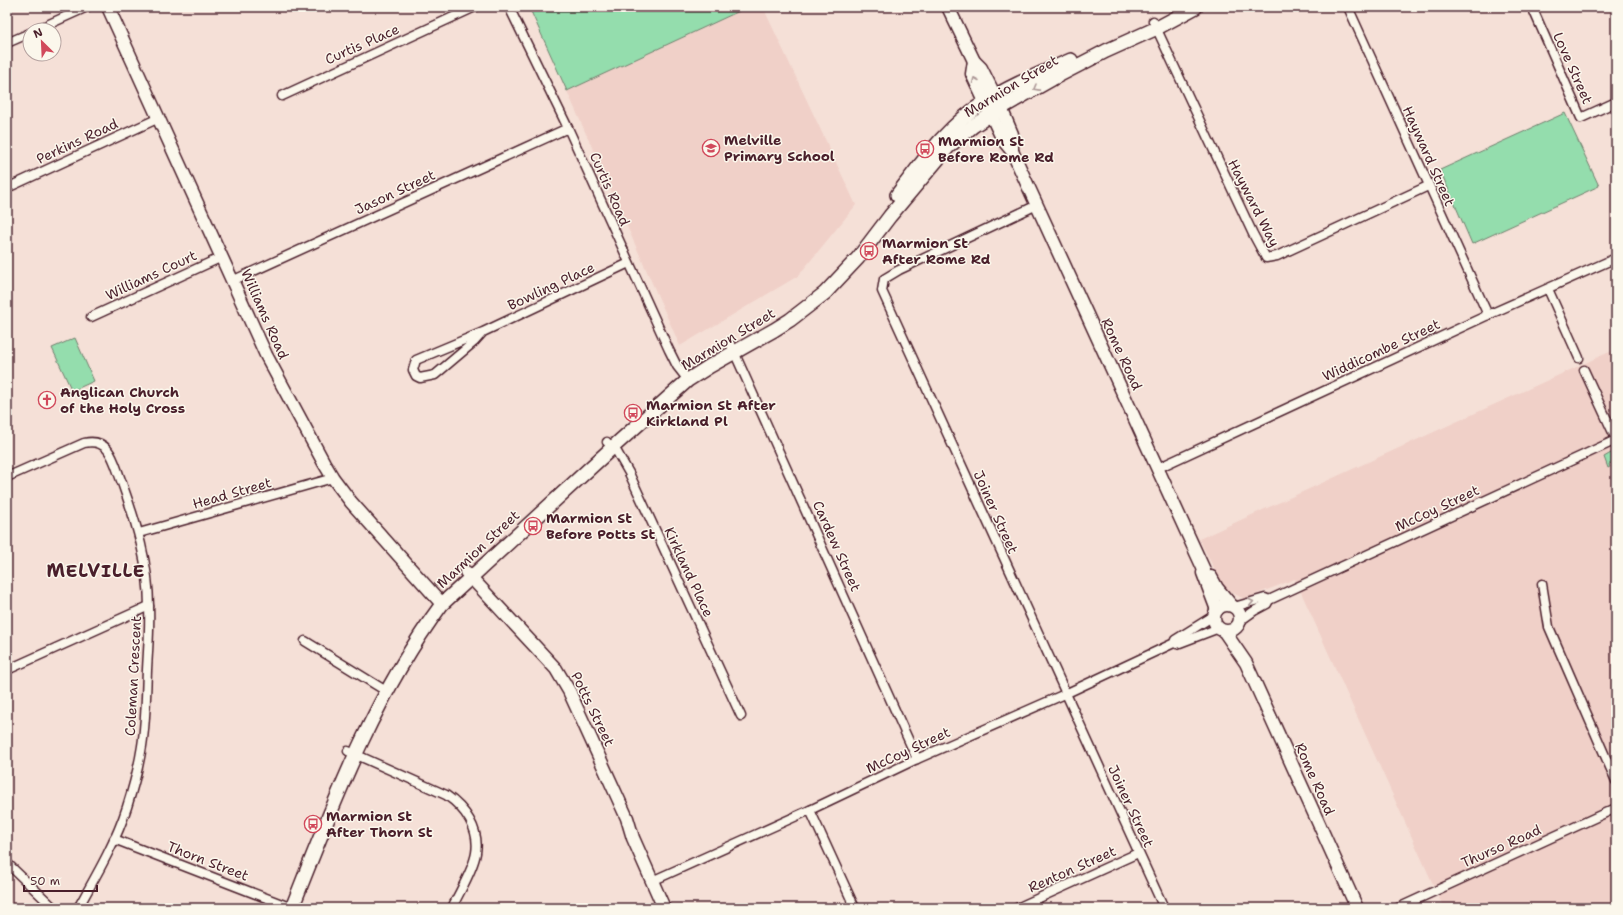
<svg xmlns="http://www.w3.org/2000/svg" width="1623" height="915" viewBox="0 0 1623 915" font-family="'Shantell Sans',sans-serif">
  <rect width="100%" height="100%" fill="#f5e0d7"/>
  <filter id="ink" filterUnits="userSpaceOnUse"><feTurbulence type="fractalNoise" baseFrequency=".025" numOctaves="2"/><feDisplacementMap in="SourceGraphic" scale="8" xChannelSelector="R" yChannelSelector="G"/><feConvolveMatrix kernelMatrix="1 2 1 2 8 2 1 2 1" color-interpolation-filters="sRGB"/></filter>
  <g filter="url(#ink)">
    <!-- built -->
    <g fill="#f0d0c8">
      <polygon points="748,7 763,7 856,205 798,276 680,346 567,91"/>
      <polygon points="1616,349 1616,908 1434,908 1442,904 1295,579 1244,599 1224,588 1199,539"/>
    </g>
    <!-- green -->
    <g fill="#94ddad" stroke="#6f7e6c">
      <polygon points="529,7 748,7 567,91"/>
      <polygon points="1565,113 1599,186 1472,244 1440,170"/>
      <polygon points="75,338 94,381 72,391 52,348"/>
      <polygon points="1616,450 1616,461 1609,464 1610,467 1608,468 1604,457"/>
    </g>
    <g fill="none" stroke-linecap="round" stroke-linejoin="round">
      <defs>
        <g id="street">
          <polyline points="509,7 568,128 669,350 677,366 688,380"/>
          <polyline points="1348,7 1488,315"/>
          <polyline points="1532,7 1581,118 1616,102"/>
          <polyline points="1153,21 1253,234 1266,258 1277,256 1428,186"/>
          <polyline points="36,30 87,7"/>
          <polyline points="7,43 30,33"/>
          <polyline points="282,96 475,7"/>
          <polyline points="7,188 159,118"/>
          <polyline points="1037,205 899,270 884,279 882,291 1164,908"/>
          <polyline points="234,280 568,128"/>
          <polyline points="1548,289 1579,358"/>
          <polyline points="91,317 222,257"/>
          <polyline points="483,332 474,342 435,375 420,378 416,376 413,370 416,360 483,332 629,263"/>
          <polyline points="731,345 917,759"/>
          <polyline points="1584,370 1616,439"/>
          <polyline points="607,442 617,452 629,473 741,716"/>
          <polyline points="1158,468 1488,315 1616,258"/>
          <path d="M 7,477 L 84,443 C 111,437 114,463 122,483 C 136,522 149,564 149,607 C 150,628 148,649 147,670 C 146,695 146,721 142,746 C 139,766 133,788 127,807 C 116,842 96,876 78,908"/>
          <polyline points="139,533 333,478"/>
          <polyline points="1542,584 1549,627 1616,781"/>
          <polyline points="1234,607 1265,598 1269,600 1616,440"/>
          <polyline points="1240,621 1254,611 1267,604 1269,600"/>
          <polyline points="305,641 386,691"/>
          <polyline points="1177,644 1219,628"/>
          <polyline points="7,670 149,606"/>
          <path d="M 348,751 L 446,795 C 465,808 480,829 476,853 C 473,871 459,892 452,908"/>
          <polyline points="810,810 855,908"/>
          <polyline points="114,839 292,908"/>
          <polyline points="7,863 54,908"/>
          <polyline points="652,881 810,810 917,759 1065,694 1174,643 1175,640 1215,615"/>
          <polyline points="1017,908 1138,853"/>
          <polyline points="1398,908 1616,808"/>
        </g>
        <g id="secondary">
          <polyline points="108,7 266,355 324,463 333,478 351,502 442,604"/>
          <polyline points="948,7 974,61 981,68 1001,108 1012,134 1012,151"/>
          <polyline points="974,61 972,74 1003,140 1012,151 1204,570 1203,573 1217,610"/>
          <polyline points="466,572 556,669 569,691 627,818 633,838 664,908"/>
          <polyline points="1211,577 1217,588 1231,605"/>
          <circle cx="1227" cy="618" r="13"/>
          <polyline points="1224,631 1246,663 1357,908"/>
        </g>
        <g id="primary">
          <path d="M 897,195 C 923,161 948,125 985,102 C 1011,85 1042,73 1071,60"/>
          <path d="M 292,908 C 334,802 374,696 442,604 L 613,447 L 688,380 L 710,366 L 774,330 L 790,320 L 825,293 L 858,258 L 890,216 L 948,147 L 973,126 L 1001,108 L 1052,79 L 1106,51 L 1157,28 L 1196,7"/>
        </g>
      </defs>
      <!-- street casing -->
      <use href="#street" stroke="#4a1f2b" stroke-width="11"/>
      <!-- secondary casing -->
      <use href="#secondary" stroke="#4a1f2b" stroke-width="15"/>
      <!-- primary casing -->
      <use href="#primary" stroke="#4a1f2b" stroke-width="16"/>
      <!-- street -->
      <use href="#street" stroke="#fbf7ec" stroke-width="8"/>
      <!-- secondary -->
      <use href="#secondary" stroke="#fbf7ec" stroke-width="12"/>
      <!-- primary -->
      <use href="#primary" stroke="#fbf7ec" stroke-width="13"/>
    </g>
    <!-- one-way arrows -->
    <defs><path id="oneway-chevron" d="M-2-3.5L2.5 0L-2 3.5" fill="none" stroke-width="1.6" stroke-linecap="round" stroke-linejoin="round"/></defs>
    <g stroke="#ab9695">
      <use href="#oneway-chevron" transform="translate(975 80) rotate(-113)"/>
      <use href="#oneway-chevron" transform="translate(1036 88) rotate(151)"/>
      <use href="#oneway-chevron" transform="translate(1251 602) rotate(-12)"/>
    </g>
  </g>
  <!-- icons -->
  <defs>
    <symbol id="school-ring" viewBox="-11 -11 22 22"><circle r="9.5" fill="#fbf7ec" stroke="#d1495b" stroke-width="1.5"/><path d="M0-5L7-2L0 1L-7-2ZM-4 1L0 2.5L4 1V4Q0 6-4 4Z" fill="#d1495b"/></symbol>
    <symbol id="bus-ring" viewBox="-11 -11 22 22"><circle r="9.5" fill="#fbf7ec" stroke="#d1495b" stroke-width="1.5"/><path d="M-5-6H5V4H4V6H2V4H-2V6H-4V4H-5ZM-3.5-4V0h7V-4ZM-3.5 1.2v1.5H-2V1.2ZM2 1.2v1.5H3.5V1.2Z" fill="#d1495b"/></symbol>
    <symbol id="church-ring" viewBox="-11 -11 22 22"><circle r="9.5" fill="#fbf7ec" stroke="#d1495b" stroke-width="1.5"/><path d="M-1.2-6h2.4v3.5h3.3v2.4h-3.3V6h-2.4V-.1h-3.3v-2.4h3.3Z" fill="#d1495b"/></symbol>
  </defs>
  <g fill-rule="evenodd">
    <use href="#school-ring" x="701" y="138" width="20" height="20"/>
    <use href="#bus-ring" x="915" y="139" width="20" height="20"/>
    <use href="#bus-ring" x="859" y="241" width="20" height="20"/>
    <use href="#church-ring" x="37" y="390" width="20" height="20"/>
    <use href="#bus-ring" x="623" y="403" width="20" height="20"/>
    <use href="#bus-ring" x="523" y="516" width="20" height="20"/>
    <use href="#bus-ring" x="303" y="814" width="20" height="20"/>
  </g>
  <g text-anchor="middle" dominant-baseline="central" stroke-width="3" stroke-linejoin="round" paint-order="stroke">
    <!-- street labels -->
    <g font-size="14" fill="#4a1f2b" stroke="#fbf7ec">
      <text transform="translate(362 44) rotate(-24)">Curtis Place</text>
      <text transform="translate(1573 68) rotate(66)">Love Street</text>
      <text transform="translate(1011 86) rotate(-31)">Marmion Street</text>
      <text transform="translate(77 141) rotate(-25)">Perkins Road</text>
      <text transform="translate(1429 156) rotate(66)">Hayward Street</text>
      <text transform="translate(610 189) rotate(66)">Curtis Road</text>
      <text transform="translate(395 192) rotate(-25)">Jason Street</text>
      <text transform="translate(1254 203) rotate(63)">Hayward Way</text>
      <text transform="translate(151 275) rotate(-25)">Williams Court</text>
      <text transform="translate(551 286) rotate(-25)">Bowling Place</text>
      <text transform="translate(265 314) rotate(66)">Williams Road</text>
      <text transform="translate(728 339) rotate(-31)">Marmion Street</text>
      <text transform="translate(1381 350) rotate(-25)">Widdicombe Street</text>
      <text transform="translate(1122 354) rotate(65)">Rome Road</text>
      <text transform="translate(232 493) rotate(-16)">Head Street</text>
      <text transform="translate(1437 508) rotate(-25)">McCoy Street</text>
      <text transform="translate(996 512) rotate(66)">Joiner Street</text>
      <text transform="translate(837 546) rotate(66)">Cardew Street</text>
      <text transform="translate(478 549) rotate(-43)">Marmion Street</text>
      <text transform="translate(689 572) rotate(65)">Kirkland Place</text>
      <text transform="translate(133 676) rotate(-87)">Coleman Crescent</text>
      <text transform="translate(593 709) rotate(64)">Potts Street</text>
      <text transform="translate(908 750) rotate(-25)">McCoy Street</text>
      <text transform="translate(1315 779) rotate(66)">Rome Road</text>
      <text transform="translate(1131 806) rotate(65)">Joiner Street</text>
      <text transform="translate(1501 846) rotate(-24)">Thurso Road</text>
      <text transform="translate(208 861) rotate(21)">Thorn Street</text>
      <text transform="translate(1072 869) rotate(-24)">Renton Street</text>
    </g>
    <!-- poi labels -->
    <g font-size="14" font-weight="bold" fill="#4a1f2b" stroke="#fbf7ec" text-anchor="start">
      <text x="724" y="140">Melville<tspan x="724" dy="16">Primary School</tspan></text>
      <text x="938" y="141">Marmion St<tspan x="938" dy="16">Before Rome Rd</tspan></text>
      <text x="882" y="243">Marmion St<tspan x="882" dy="16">After Rome Rd</tspan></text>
      <text x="60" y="392">Anglican Church<tspan x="60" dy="16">of the Holy Cross</tspan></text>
      <text x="646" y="405">Marmion St After<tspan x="646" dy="16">Kirkland Pl</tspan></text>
      <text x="546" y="518">Marmion St<tspan x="546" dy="16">Before Potts St</tspan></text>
      <text x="326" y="816">Marmion St<tspan x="326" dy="16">After Thorn St</tspan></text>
    </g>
    <!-- district labels -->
    <g font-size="18" font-weight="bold" letter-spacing="1" fill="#4a1f2b" stroke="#fbf7ec">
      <text x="96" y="571">MELVILLE</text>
    </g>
  </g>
  <!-- margin -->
  <rect width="1623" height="915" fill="none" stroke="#fbf7ec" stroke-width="24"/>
  <rect x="12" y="12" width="1599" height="891" fill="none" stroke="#4a1f2b" stroke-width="1.5" filter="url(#ink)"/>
  <!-- north arrow -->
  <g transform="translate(42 42) rotate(336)"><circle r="19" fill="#fbf7ec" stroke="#b4a19f"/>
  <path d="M0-3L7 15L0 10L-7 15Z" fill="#d1495b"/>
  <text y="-6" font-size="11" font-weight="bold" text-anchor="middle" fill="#4a1f2b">N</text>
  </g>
  <!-- scale -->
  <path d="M24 885v6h73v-6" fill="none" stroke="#4a1f2b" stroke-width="2"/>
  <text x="30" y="885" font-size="12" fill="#4a1f2b" stroke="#fbf7ec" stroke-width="3" paint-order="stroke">50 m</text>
</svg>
